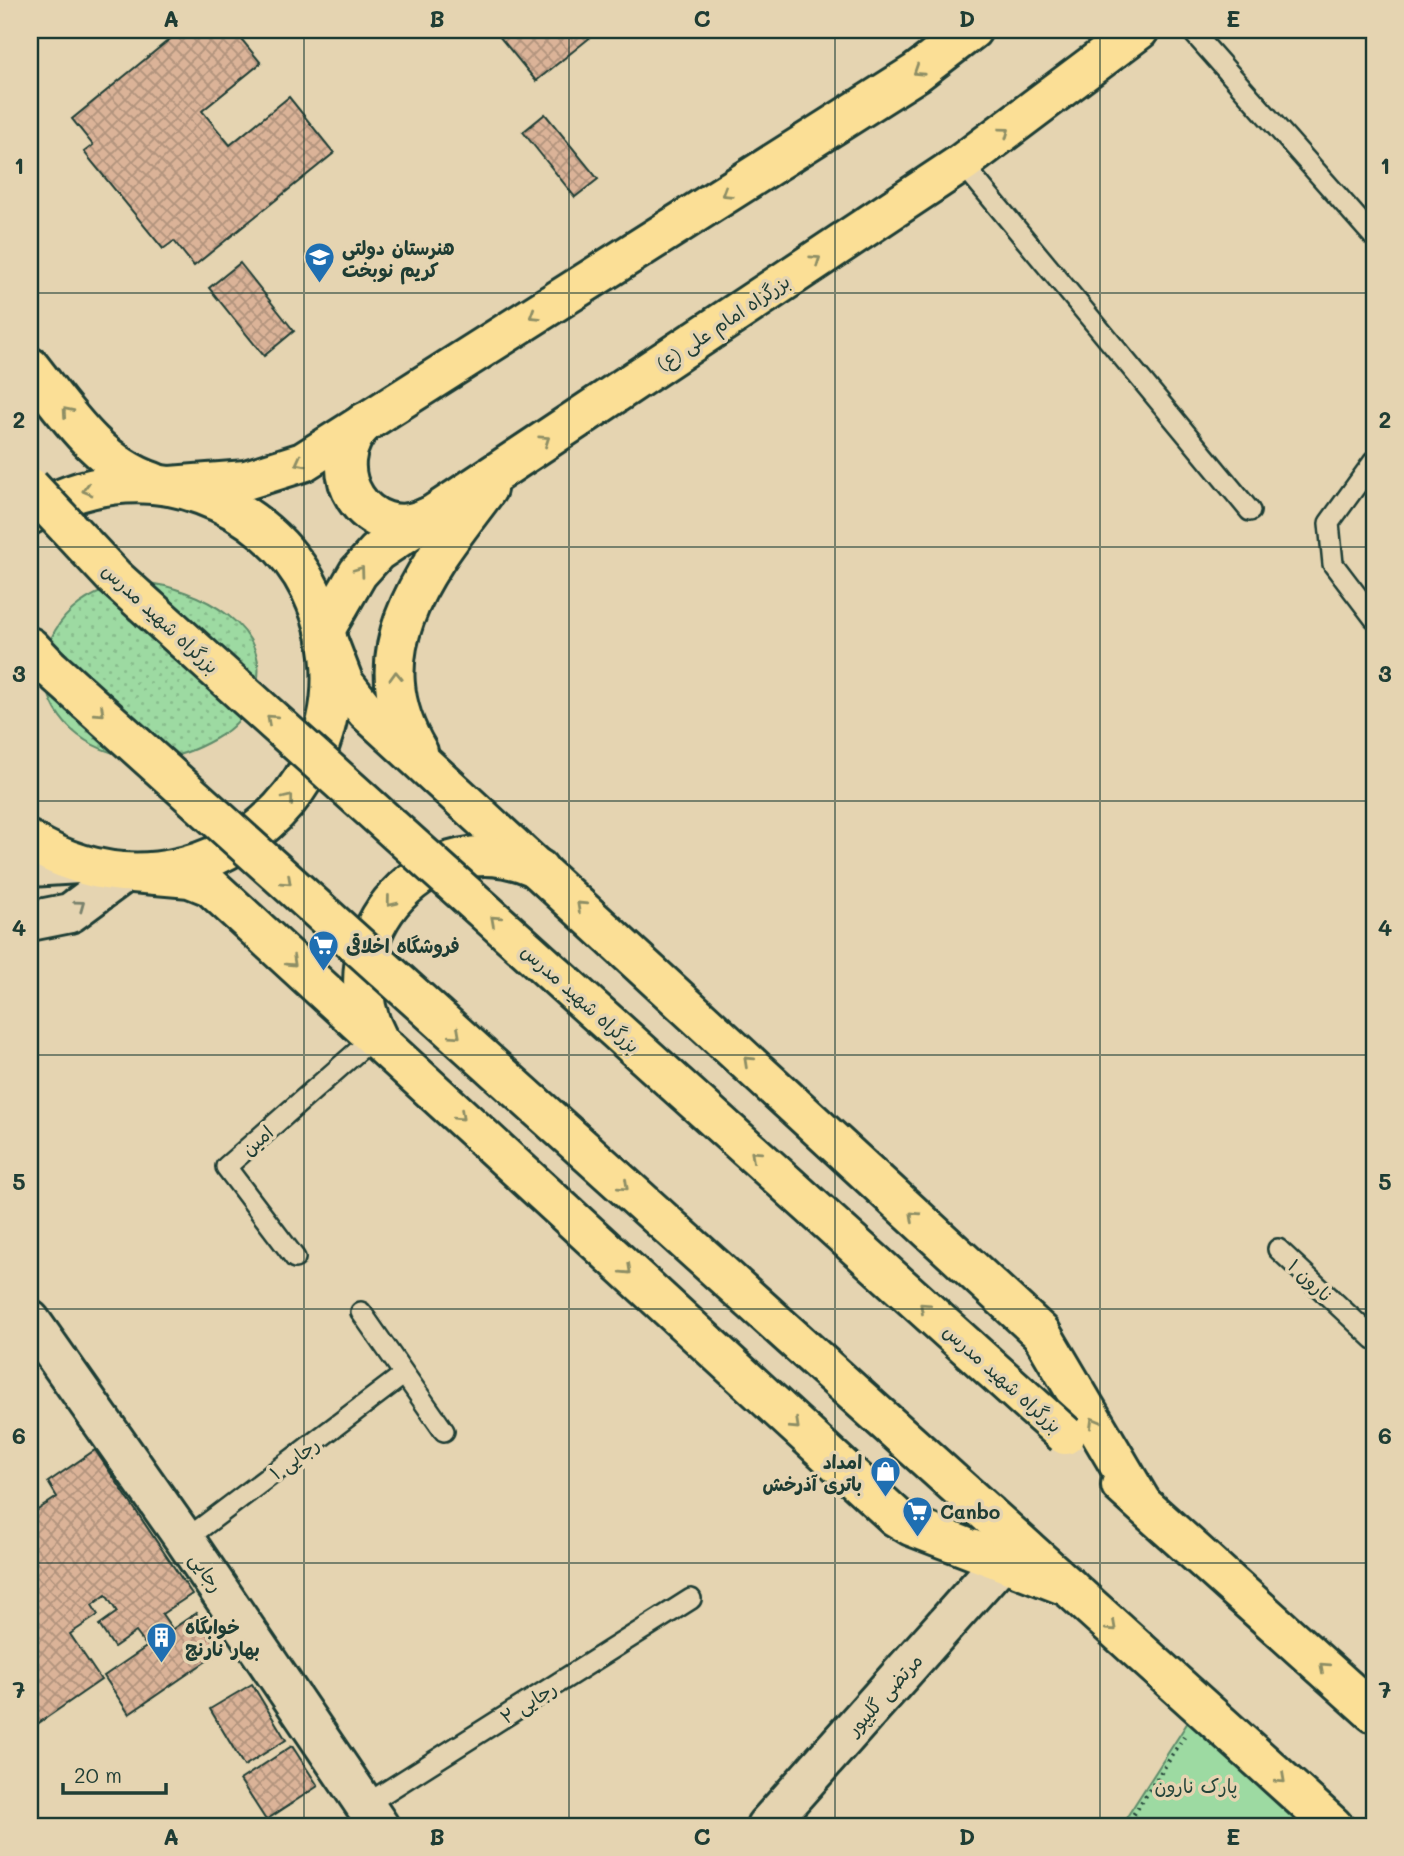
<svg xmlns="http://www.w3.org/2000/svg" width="1404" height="1856" viewBox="0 0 1404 1856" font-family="Mali,'Playpen Sans Arabic',sans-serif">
  <defs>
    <pattern id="grass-dots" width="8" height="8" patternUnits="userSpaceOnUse" patternTransform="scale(1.75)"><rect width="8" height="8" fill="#9ddaa2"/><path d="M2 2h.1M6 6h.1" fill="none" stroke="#87bc8c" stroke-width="1.8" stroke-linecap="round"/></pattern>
    <pattern id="building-cross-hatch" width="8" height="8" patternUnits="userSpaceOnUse" patternTransform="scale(1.75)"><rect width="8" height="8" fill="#dbb398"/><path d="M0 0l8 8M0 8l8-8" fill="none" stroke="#b1937d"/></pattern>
  </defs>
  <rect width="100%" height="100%" fill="#e5d4b1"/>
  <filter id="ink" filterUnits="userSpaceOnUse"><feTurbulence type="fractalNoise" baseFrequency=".0143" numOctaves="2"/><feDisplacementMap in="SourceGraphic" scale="14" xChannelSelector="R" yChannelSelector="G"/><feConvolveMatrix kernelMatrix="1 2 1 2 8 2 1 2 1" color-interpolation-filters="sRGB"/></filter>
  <g filter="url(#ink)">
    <!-- grass -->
    <path fill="url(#grass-dots)" stroke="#5e8c6b" stroke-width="2" d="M 141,582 C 195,587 281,627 253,696 C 244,716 235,728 215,739 C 199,748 180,757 160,758 C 20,764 0,598 141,582 Z"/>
    <!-- green -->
    <polygon fill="#9ddaa2" stroke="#5e8c6b" stroke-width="2" points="1188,1722 1301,1826 1121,1826"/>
    <!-- building -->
    <g fill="url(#building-cross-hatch)" stroke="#1f3d34" stroke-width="2">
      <polygon points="181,30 234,30 261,63 202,111 230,145 289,97 334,153 194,266 174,241 163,249 84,152 93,145 72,119"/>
      <polygon points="494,30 586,30 592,36 536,81"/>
      <polygon points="545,114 598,179 575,197 523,132"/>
      <polygon points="240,263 294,331 264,356 209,288"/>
      <polygon points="95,1450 192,1594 162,1614 171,1627 145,1644 136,1632 114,1647 99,1625 117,1612 106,1595 92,1605 98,1615 70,1634 101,1680 30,1729 30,1515 57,1497 48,1482"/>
      <polygon points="196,1613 221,1651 129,1714 104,1676"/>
      <polygon points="252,1684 286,1740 244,1766 210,1709"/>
      <polygon points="292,1746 318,1786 266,1820 240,1780"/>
    </g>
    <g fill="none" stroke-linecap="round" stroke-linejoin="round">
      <defs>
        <g id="service">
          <polyline points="1191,30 1374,237"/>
          <polyline points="962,163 1250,511"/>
          <polyline points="1374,461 1329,523 1333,564 1374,618"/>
          <polyline points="1278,1249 1374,1339"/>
          <polyline points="295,1258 226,1167 374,1037"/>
          <polyline points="361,1312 444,1431"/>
          <polyline points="185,1540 403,1375"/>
          <polyline points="365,1805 691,1599"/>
        </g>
        <g id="minor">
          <polyline points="30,1320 185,1540 379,1826"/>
          <polyline points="766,1826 1001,1562"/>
        </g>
        <g id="secondary">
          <polyline points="30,867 79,864"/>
          <polyline points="30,921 70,913 124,873"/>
        </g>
        <g id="trunk">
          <path d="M 30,367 C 64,410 99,465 153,482"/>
          <path d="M 365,422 C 317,468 367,547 428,517"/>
          <polyline points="170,486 246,480 303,462 916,73 972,30"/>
          <path d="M 30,515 C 81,482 145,474 202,495 C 249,512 289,546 311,591 C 396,772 199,945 30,841"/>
          <polyline points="325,630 358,573 377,552 962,163 1139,30"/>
          <polyline points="327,639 344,683 366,711 1041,1333 1141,1502"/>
          <polyline points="30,647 49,667"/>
          <path d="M 418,752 C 357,650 427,568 487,489"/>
          <polyline points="133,873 190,878 210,886 896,1517 911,1526 1069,1587"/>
          <path d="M 378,1039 C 323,935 431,816 539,869"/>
          <polyline points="1121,1485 1374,1713"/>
          <polyline points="989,1515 1333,1826"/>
        </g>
      </defs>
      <!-- service casing -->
      <use href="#service" stroke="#1f3d34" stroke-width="24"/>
      <!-- minor casing -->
      <use href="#minor" stroke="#1f3d34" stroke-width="44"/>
      <!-- secondary casing -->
      <use href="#secondary" stroke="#1f3d34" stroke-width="44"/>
      <!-- trunk casing -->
      <use href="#trunk" stroke="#1f3d34" stroke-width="44"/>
      <!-- path -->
      <polyline stroke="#1f3d34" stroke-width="4.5" stroke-dasharray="2 5" stroke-linecap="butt" points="1126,1826 1184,1737"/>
      <!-- service -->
      <use href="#service" stroke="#e5d4b1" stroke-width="19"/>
      <!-- minor -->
      <use href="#minor" stroke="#e5d4b1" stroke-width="38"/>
      <!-- secondary -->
      <use href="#secondary" stroke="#e5d4b1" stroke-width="38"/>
      <!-- trunk -->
      <use href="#trunk" stroke="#fbdf96" stroke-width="38"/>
      <defs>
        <g id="trunk-bridge">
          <polyline points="30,487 114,577 1065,1435"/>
          <polyline points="49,667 989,1515"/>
        </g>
      </defs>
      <!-- trunk-bridge casing -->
      <use href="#trunk-bridge" stroke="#1f3d34" stroke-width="44" stroke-linecap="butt"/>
      <!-- trunk-bridge -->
      <use href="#trunk-bridge" stroke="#fbdf96" stroke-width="38"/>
    </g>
    <!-- one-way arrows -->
    <defs><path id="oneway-chevron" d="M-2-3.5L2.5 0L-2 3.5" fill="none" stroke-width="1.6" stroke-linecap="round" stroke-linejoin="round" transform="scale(1.75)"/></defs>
    <g stroke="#8d8e65">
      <use href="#oneway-chevron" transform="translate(918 71) rotate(147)"/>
      <use href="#oneway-chevron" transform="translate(1005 132) rotate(-36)"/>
      <use href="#oneway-chevron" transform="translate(726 193) rotate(148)"/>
      <use href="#oneway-chevron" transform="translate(816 260) rotate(-34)"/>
      <use href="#oneway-chevron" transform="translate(534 315) rotate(148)"/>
      <use href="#oneway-chevron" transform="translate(67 412) rotate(-131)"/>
      <use href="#oneway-chevron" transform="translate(545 440) rotate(-34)"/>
      <use href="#oneway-chevron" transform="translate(300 462) rotate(152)"/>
      <use href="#oneway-chevron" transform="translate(87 490) rotate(165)"/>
      <use href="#oneway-chevron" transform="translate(360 571) rotate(-54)"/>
      <use href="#oneway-chevron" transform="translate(396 676) rotate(-92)"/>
      <use href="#oneway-chevron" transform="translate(100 712) rotate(42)"/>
      <use href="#oneway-chevron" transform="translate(271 719) rotate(-138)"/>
      <use href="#oneway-chevron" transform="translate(289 799) rotate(-52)"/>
      <use href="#oneway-chevron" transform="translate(287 881) rotate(42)"/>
      <use href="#oneway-chevron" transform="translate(391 902) rotate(129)"/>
      <use href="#oneway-chevron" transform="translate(581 906) rotate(-137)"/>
      <use href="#oneway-chevron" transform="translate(495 920) rotate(-138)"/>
      <use href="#oneway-chevron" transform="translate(292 962) rotate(43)"/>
      <use href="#oneway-chevron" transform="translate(456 1034) rotate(42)"/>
      <use href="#oneway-chevron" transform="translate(748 1061) rotate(-137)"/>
      <use href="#oneway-chevron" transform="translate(460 1116) rotate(43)"/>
      <use href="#oneway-chevron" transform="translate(755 1155) rotate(-138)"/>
      <use href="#oneway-chevron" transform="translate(624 1186) rotate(42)"/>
      <use href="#oneway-chevron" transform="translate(914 1216) rotate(-137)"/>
      <use href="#oneway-chevron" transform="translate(627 1270) rotate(43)"/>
      <use href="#oneway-chevron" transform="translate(924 1307) rotate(-138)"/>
      <use href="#oneway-chevron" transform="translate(1094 1422) rotate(-120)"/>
      <use href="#oneway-chevron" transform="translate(795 1425) rotate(43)"/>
      <use href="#oneway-chevron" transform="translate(1112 1627) rotate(42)"/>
      <use href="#oneway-chevron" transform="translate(1324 1667) rotate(-138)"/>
      <use href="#oneway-chevron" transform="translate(1281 1779) rotate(42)"/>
    </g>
    <use stroke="#78816c" href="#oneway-chevron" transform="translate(80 905) rotate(-36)"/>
  </g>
  <!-- grid -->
  <path fill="none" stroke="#1f3d34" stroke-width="2" stroke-opacity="0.55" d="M 304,30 L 304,1826M 569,30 L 569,1826M 835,30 L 835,1826M 1100,30 L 1100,1826M 30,293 L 1374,293M 30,547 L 1374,547M 30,801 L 1374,801M 30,1055 L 1374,1055M 30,1309 L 1374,1309M 30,1563 L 1374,1563"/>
  <!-- icons -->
  <defs>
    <symbol id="school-pin" viewBox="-11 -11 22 30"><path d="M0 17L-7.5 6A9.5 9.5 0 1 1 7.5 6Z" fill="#1f6fb2" stroke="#e5d4b1"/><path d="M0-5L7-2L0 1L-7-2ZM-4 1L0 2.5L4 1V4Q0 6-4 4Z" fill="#fff"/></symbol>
    <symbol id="supermarket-pin" viewBox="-11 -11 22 30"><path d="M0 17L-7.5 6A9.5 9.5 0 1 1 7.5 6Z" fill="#1f6fb2" stroke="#e5d4b1"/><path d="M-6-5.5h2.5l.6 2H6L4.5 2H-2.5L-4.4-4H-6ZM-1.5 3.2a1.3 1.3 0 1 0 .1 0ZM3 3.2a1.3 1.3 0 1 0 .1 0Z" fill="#fff"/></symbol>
    <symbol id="shop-pin" viewBox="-11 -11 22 30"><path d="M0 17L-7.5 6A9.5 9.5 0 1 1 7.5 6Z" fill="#1f6fb2" stroke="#e5d4b1"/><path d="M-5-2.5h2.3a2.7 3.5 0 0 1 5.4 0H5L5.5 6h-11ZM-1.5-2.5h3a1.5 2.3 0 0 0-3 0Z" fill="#fff"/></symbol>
    <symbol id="building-pin" viewBox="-11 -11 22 30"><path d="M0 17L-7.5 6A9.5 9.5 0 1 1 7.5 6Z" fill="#1f6fb2" stroke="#e5d4b1"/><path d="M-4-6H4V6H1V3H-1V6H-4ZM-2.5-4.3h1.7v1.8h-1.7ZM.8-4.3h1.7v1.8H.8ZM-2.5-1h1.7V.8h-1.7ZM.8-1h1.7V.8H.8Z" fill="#fff"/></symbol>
  </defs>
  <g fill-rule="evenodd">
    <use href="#school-pin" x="302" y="240" width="35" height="47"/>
    <use href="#supermarket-pin" x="306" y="928" width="35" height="47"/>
    <use href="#shop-pin" x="868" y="1454" width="35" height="47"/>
    <use href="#supermarket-pin" x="900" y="1494" width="35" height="47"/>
    <use href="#building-pin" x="144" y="1620" width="35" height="47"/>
  </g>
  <g text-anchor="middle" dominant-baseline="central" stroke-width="7" stroke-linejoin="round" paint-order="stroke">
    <!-- poi labels -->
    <g font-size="19" font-weight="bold" fill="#1f3d34" stroke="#e5d4b1" text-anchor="start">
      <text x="342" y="247">هنرستان دولتی<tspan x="342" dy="22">کریم نوبخت</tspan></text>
      <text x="346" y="945">فروشگاه اخلاقی</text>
      <text x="862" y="1461" text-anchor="end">امداد<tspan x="862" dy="22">باتری آذرخش</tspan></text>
      <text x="940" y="1511">Canbo</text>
      <text x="185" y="1626">خوابگاه<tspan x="185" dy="22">بهار نارنج</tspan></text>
    </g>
    <!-- street labels -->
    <g font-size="19" fill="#1f3d34" stroke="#e5d4b1">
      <text transform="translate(723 322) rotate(-34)">بزرگراه امام علی (ع)</text>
      <text transform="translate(161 618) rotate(43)">بزرگراه شهید مدرس</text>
      <text transform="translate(581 998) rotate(42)">بزرگراه شهید مدرس</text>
      <text transform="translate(257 1140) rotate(-41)">امین</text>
      <text transform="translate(1311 1280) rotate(43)">نارون ۱</text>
      <text transform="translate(1003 1378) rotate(42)">بزرگراه شهید مدرس</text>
      <text transform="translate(294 1458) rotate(-37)">رجایی ۱</text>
      <text transform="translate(207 1572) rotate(56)">رجایی</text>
      <text transform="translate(884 1694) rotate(-48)">مرتضی گلیپور</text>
      <text transform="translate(528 1702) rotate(-32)">رجایی ۲</text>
    </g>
    <!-- park labels -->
    <g font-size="19" fill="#25453a" stroke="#e5d4b1">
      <text x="1196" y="1785">پارک نارون</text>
    </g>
  </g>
  <!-- margin -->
  <rect width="1404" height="1856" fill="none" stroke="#e5d4b1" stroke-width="77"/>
  <!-- scale -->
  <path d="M63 1783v10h103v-10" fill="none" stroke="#1f3d34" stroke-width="3.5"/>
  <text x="74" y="1783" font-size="21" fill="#1f3d34" stroke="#e5d4b1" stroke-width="5" paint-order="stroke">20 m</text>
  <rect x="38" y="38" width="1328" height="1780" fill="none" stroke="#1f3d34" stroke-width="2.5"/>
  <g font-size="23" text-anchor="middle" font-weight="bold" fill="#1f3d34">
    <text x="171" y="27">A</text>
    <text x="437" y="27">B</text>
    <text x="702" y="27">C</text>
    <text x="967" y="27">D</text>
    <text x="1233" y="27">E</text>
    <text x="19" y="174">1</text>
    <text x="1385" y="174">1</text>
    <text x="19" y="428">2</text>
    <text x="1385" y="428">2</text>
    <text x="19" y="682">3</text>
    <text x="1385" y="682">3</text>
    <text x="19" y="936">4</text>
    <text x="1385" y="936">4</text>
    <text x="19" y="1190">5</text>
    <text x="1385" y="1190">5</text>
    <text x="19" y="1444">6</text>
    <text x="1385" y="1444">6</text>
    <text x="19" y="1698">7</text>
    <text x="1385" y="1698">7</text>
    <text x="171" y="1845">A</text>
    <text x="437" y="1845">B</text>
    <text x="702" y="1845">C</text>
    <text x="967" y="1845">D</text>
    <text x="1233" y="1845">E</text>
  </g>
</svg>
